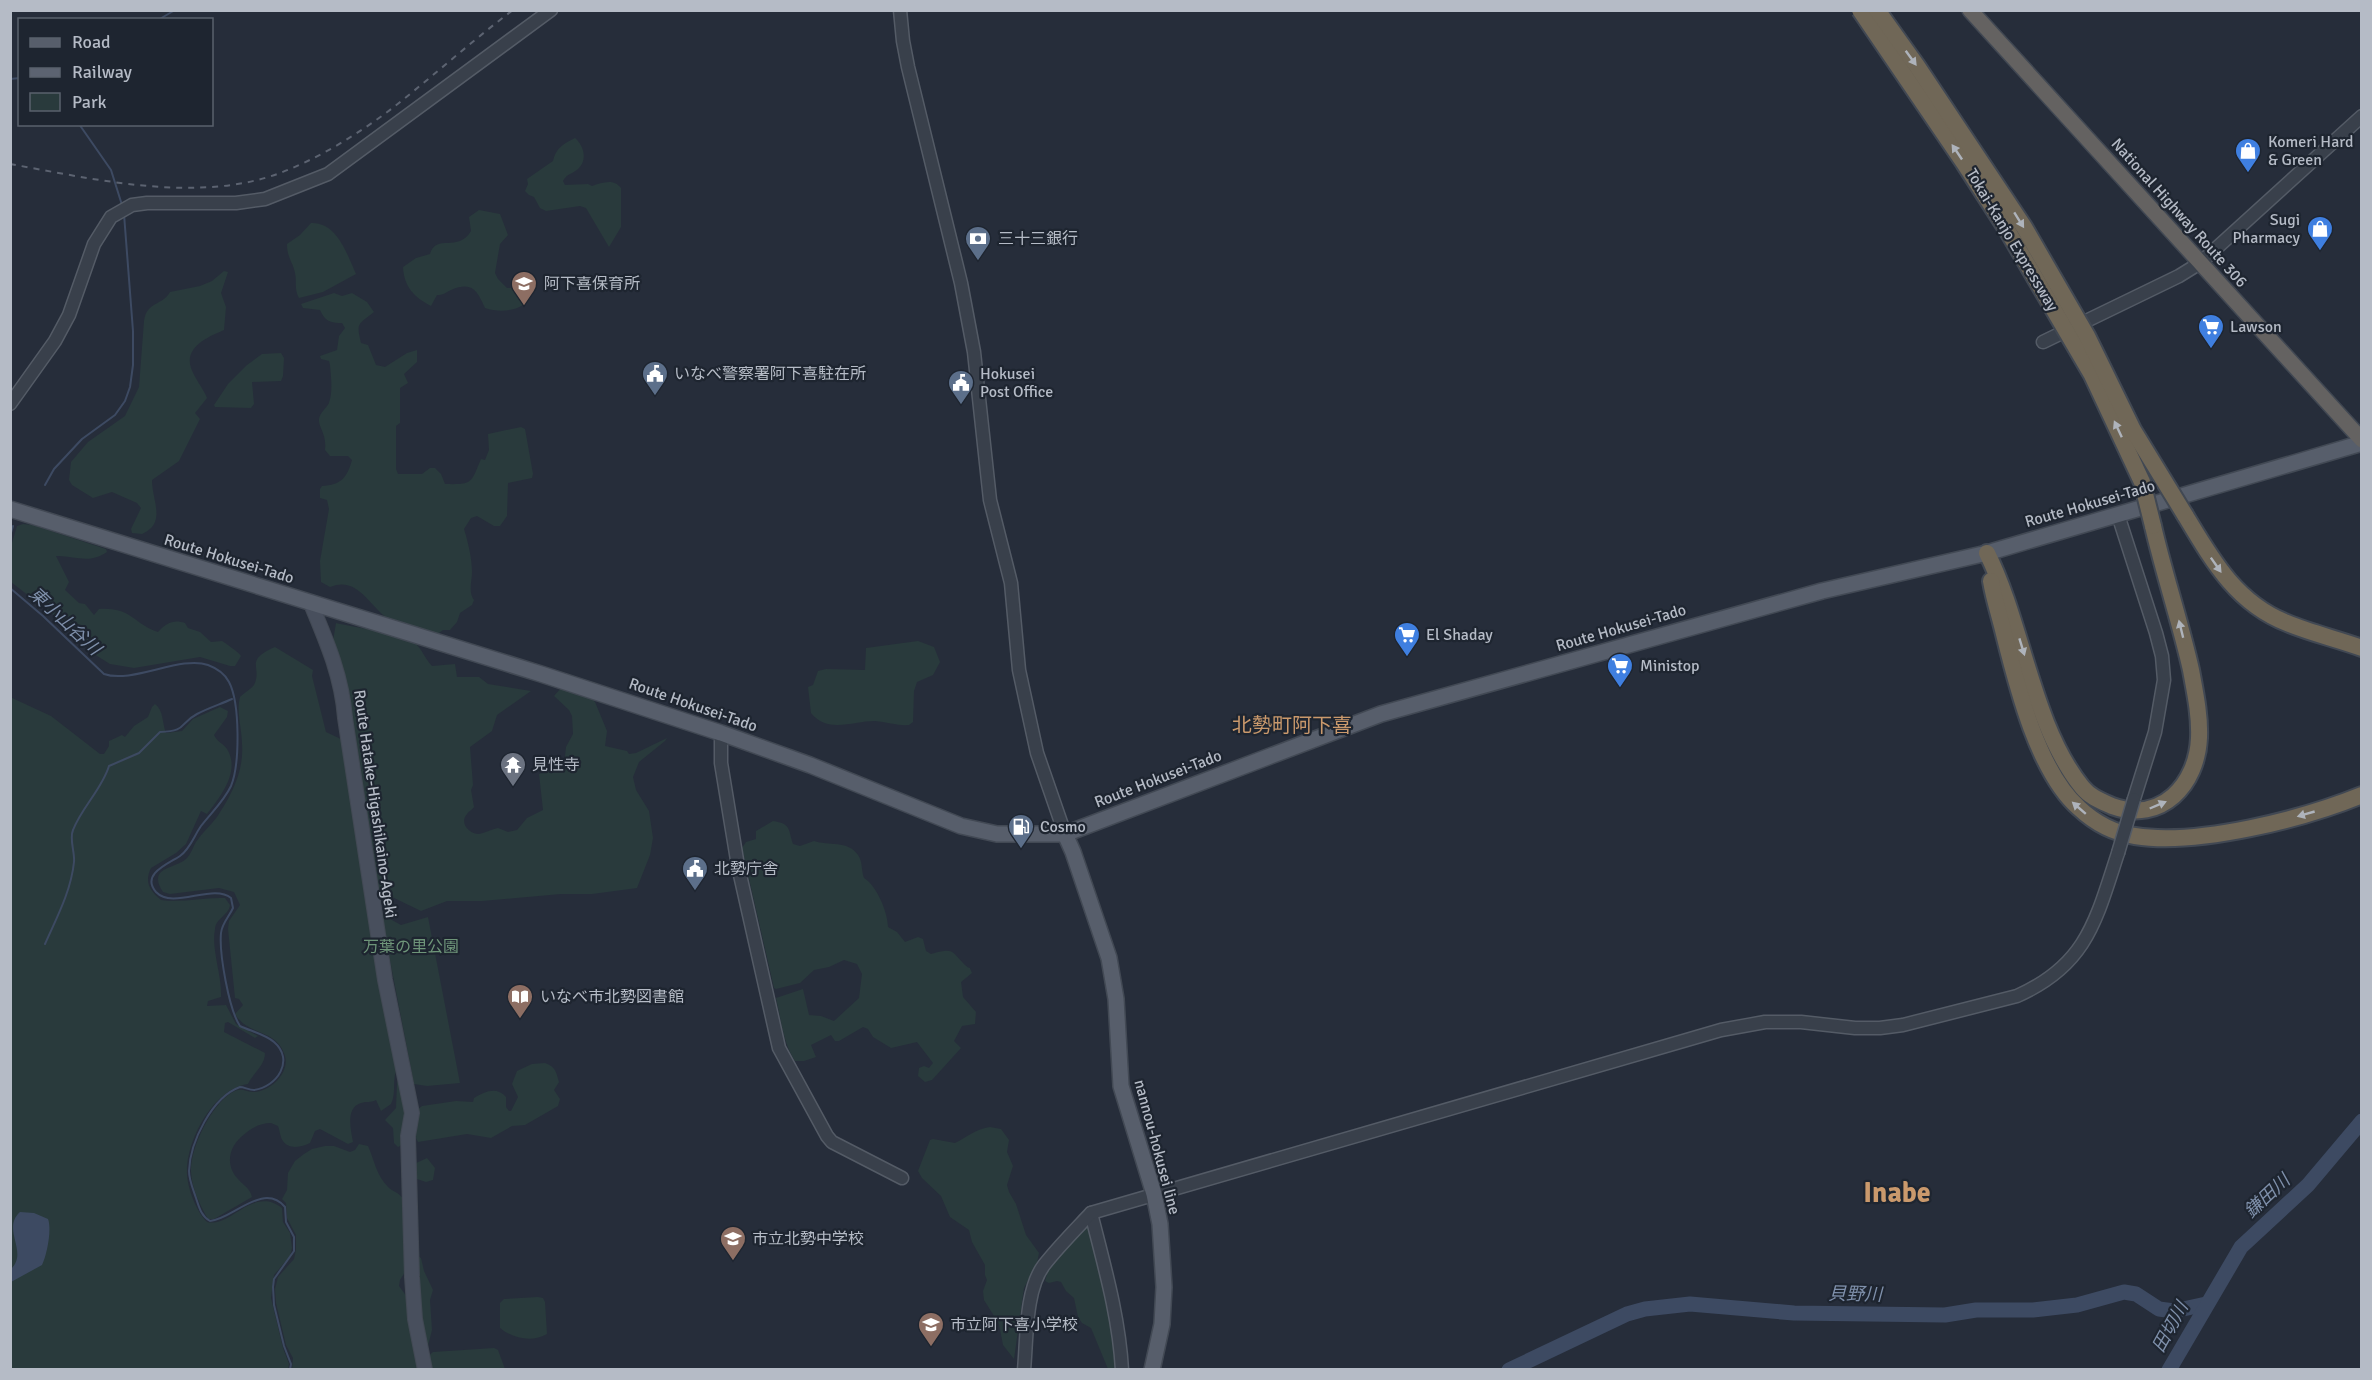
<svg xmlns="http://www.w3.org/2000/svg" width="2372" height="1380" viewBox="0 0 2372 1380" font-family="Signika,'Noto Sans JP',sans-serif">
  <rect width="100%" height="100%" fill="#262d3a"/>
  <!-- green -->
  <g fill="#293a3c">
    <path d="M 575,138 C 584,146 588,160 578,169 C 573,174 567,173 563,181 L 565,185 L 588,184 L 592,186 C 602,183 613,178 621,188 L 621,227 L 609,247 L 586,208 L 580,206 L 546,211 L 540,208 L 534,197 L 529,195 L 525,191 L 528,184 L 527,179 L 553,161 C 556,148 563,144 575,138 Z"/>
    <path d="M 479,210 L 500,214 L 508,235 L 500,244 L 495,273 L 498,279 L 507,288 L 518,288 L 522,291 L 523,305 C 512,312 497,312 485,308 C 477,291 473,281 451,290 C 445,293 443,295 437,295 L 431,306 C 414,297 404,287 403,267 L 416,258 L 430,254 C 436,233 458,253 471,231 L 469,217 Z"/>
    <path d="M 311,223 C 337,222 347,254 356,274 L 323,292 L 299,298 C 294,289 297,282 295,273 C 293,262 287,258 287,244 L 300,235 Z"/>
    <path d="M 224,271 L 228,272 L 221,293 L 226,307 L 224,330 C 208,337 184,347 191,368 C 195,379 203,388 207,398 L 195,413 L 200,419 L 179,461 L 152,480 C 152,501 167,523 142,534 L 132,533 L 131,529 L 141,508 L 137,503 L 112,492 L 93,498 L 72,485 L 69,480 L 71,462 L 88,442 L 125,416 L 139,387 L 144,321 C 147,301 162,306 170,292 L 200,286 L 212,281 Z"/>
    <path d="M 334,293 L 342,296 L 352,293 L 367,302 L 374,312 C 358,325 356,322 361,343 L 368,345 L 376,365 L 385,367 L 407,353 L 417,350 L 417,362 L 404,374 L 408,383 L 400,388 L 400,423 L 396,426 L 396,469 L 398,474 L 422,474 L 430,468 L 435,468 L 441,474 L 445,484 C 474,485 471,482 481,459 L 485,460 L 489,450 L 488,434 L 521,427 L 525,429 L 533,474 L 532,478 L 508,483 L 507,516 L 500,526 L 494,526 L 477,516 L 471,518 L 464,529 C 468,542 472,558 472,572 C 472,581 468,592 474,600 L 472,605 L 460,613 L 457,622 L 450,630 L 443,630 L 436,635 C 421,630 399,627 387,618 C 368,604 357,576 330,587 L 321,582 L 320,561 L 329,509 L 327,500 L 320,498 L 320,489 L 322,486 C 341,485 347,478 352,460 L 348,456 L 330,456 L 325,450 C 327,434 318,427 319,419 C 320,412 326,409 329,403 C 333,391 331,377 330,365 L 329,361 L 321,359 L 320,356 L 337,350 L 339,336 L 345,328 L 342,323 C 330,323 325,321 320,310 L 303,308 L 301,304 Z"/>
    <polygon points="281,353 284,358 283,376 281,381 252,382 254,404 251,408 215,407 214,405 228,384 247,365 262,354"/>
    <path d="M 23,524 L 33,525 L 106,549 L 107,552 C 88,565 74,555 56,556 L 69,582 L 65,590 L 79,603 L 85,604 L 94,615 L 99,609 C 132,607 133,624 158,632 C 166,623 174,619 185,623 L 188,628 L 200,632 L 211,642 L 222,641 C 228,645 237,651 241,656 L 235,666 L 230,666 L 200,657 L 134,668 L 110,664 L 94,654 L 69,627 L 11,582 L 11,546 L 17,526 Z"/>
    <path d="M 336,623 C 356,628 400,632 415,643 C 422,649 425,659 432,666 L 455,664 L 457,677 L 479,677 L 488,684 L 531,691 L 497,715 L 492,731 L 470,747 L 473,785 L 471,790 L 474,807 C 472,810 469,811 467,814 C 459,823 469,834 479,834 C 485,833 492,829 498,828 L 508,832 L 517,830 L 527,818 L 543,810 L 539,774 L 564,765 L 566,747 L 573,734 L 572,716 L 569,710 L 554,696 L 561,688 L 591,697 L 595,702 L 607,731 L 605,746 L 627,751 L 629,754 L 636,753 L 667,738 L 665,741 L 639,762 L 633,777 L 636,790 L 649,811 L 653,838 L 650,855 L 637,888 L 592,894 L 561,894 L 482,901 L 447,901 L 421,911 L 390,896 L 378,894 L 350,721 L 350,696 L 333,641 Z"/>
    <path d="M 918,641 L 934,647 L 940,662 L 933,675 L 917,682 L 914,691 L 913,722 L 909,725 C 899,726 887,722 875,721 C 853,721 828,734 811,713 L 808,687 L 813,685 L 818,671 L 826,669 L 865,670 L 866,648 Z"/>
    <path d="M 275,647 L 313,670 L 312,676 L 326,732 L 343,740 L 398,1065 C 391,1080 397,1092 391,1104 L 381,1111 L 376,1100 C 370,1103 367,1101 361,1103 C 345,1108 351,1130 353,1142 L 348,1144 L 320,1129 L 315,1131 L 310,1143 C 302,1147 289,1150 283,1141 C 280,1137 280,1131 278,1126 L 271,1123 C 259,1123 250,1129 241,1137 C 229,1148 225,1165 238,1179 C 244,1186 250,1188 252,1197 L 214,1219 L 208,1219 C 200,1205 192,1189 191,1172 C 190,1148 211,1106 231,1093 C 241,1087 243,1091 253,1092 C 270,1092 290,1073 285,1056 C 277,1028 249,1037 235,1014 L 243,1005 L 239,999 L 235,998 L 228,929 L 229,921 L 240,905 L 234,892 L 219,888 L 170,894 L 163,892 C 146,866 177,869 187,858 C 191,854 193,847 196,842 C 202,833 210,826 217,817 C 232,794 244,771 242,744 C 242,729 236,712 240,697 C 244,693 251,689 254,685 C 263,667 243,661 275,647 Z"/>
    <path d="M 10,697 L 51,716 L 100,754 L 104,754 L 109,746 L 109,741 L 122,735 L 125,737 L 134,726 L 148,717 L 152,707 L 155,704 C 164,711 162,723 166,733 L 182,731 L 193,719 L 220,707 L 228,711 L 227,717 L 214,735 C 217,742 223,743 227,749 C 241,771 220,797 207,814 L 201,811 L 186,844 L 176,853 L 151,868 C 144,882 150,891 161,900 C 183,903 203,897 225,898 L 230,905 C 229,915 216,918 215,929 C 211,950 222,974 221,997 L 208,1001 L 207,1006 L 226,1005 L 236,1024 L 258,1036 L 255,1038 L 228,1022 L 225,1023 L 224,1032 L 265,1053 C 265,1066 253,1073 248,1084 C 214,1089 188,1137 187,1170 C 186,1185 196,1211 207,1222 C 231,1228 253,1185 282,1208 L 283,1222 L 290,1233 L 292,1248 L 290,1256 L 274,1275 L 271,1298 L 283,1348 L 289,1364 L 288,1369 L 11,1369 Z"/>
    <path d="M 773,821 C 791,824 788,828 793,844 L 800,846 L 814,841 C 828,846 848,840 858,855 C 863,862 861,870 864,878 C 877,886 888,913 888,927 L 897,932 L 905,942 L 918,937 L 923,939 L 926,951 L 931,954 C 954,948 950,950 965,965 C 972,971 968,964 972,973 L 961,982 L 963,997 L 976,1012 L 975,1024 L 962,1026 L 954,1041 L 961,1048 L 932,1080 L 925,1082 L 918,1076 L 919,1068 L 924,1066 L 929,1068 L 933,1063 L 917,1042 L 891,1048 L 873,1037 L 868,1029 L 863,1027 L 839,1041 L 835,1041 L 831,1035 L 811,1045 L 816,1057 L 804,1061 L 795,1061 C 783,1043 781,1019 776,998 L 803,989 L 809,1015 L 821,1016 L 834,1021 L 859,998 L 862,974 L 857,964 L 844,960 L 829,967 L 814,970 L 800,983 L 776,989 L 774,988 L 742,848 L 746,842 L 756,839 L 756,831 Z"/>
    <polygon points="381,914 401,925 428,917 460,1083 427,1086 414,1084"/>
    <path d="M 545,1063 C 556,1067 556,1072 559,1082 L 554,1090 L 560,1099 L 558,1106 L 525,1125 L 512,1126 L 491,1138 L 467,1134 L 418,1142 L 416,1138 L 417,1110 L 422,1106 L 456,1101 L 473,1102 L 474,1098 C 485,1092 496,1086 506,1097 L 506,1107 L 509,1111 L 511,1111 L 518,1097 L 512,1084 L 517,1071 L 532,1064 Z"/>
    <polygon points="400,1074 407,1102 405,1143 398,1147 394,1143 393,1128 385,1120 396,1108 397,1083"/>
    <path d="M 990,1127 L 1001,1129 L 1009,1140 L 1007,1152 L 1013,1166 L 1007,1185 L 1009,1192 L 1016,1204 L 1026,1235 L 1039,1253 L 1037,1263 L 1024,1288 L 1014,1359 L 1003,1345 L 999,1324 L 984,1300 L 983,1291 L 987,1280 L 985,1275 L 985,1265 L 972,1242 L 969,1230 L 950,1217 L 941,1196 L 922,1178 L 918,1171 L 930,1140 L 933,1139 L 955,1143 C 967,1137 976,1129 990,1127 Z"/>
    <path d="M 359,1144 L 368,1146 C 374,1159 376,1175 388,1187 C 393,1192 399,1192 403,1199 L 405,1272 L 400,1280 L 399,1286 L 407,1297 L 420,1369 L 292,1369 L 293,1358 L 286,1345 L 276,1303 L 275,1289 L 278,1277 L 294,1259 L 296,1250 L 296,1235 L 287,1218 L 286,1203 L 282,1199 L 287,1190 L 288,1173 L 295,1161 L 304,1154 L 312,1149 L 325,1146 L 334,1146 L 350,1152 L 355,1150 Z"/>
    <polygon points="427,1158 435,1168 433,1180 426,1182 414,1178 414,1164"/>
    <polygon points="1086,1223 1090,1225 1106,1287 1118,1369 1108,1369 1091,1328 1082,1323 1078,1317 1074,1298 1066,1291 1061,1282 1057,1281 1049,1283 1045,1281 1049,1267"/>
    <polygon points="416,1255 421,1258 424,1271 433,1290 430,1300 432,1330 428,1346 423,1342"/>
    <path d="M 538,1297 L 543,1298 L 545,1302 L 547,1334 C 532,1343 512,1338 500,1328 L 500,1303 L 504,1299 Z"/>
    <polygon points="494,1348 498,1350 505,1369 429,1369 427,1357 433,1352"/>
  </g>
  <!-- water -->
  <path fill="#3d4a62" d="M 20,1212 L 34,1213 L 48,1219 C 52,1229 47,1255 42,1265 L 11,1282 L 11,1269 C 29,1252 1,1229 20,1212 Z"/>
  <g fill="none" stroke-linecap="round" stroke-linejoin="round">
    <!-- stream -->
    <g stroke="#3d4a62" stroke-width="2">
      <polyline points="158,20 175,10"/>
      <polyline points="10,79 20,78"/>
      <polyline points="79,124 111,170 122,205"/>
      <polyline points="45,485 54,469 82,439 115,415 125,401 130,387 133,365 133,331 124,214"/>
      <polyline points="10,536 13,526"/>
      <path d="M 10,588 L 43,616 L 104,674 C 132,684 181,655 208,665 C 216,668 225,674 229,682 C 240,703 240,764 231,786 C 224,801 211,813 201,826 C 194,836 190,849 180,856 C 170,863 140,874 156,892 C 173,910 213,883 231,898 L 233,908 C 229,917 222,923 221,933 C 219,953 229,1010 240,1026 C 250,1031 265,1034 274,1042 C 295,1060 277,1087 254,1090 C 249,1090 244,1087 240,1087 C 212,1097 190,1142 189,1171 C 189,1180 193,1189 196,1198 C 199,1207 201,1216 210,1221 C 232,1220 263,1181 285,1207 L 286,1222 L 294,1237 L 294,1251 L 274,1279 L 273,1287 L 274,1305 L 284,1346 L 291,1364 L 290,1370"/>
      <path d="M 45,944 C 57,917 71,891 74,862 C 75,852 69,839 73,830 C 82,807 102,789 109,766 L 139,753 L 160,732 C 188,731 178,724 197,714 C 208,708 221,704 232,699"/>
    </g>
    <!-- river -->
    <g stroke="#3d4a62" stroke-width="15">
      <polyline points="1509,1370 1627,1314 1645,1309 1690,1304 1794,1313 1945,1315 1976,1310 2033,1310 2077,1305 2124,1292 2136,1294 2159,1309 2174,1311 2206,1304"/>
      <polyline points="2169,1370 2241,1247 2308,1185 2362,1121"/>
    </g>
    <defs>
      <g id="tertiary">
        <polyline points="900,10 903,41 908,67 961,283 974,352 990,500 1011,583 1019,670 1037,753 1065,834"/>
        <polyline points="2043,342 2179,276 2200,263 2362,116"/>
        <polyline points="10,404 55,341 69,315 94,244 111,217 132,205 147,203 236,203 265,199 328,174 551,10"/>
        <polyline points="2118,515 2156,633 2162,656 2164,680 2155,732 2134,799"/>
        <polyline points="721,733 721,763 738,866 779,1048 827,1136 832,1142 902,1178"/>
        <path d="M 1091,1213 C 1104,1265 1119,1316 1122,1370"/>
        <path d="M 1024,1370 C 1027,1339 1025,1290 1044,1265 C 1058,1247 1075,1230 1091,1213 L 1721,1030 L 1765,1022 L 1801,1022 L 1855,1028 L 1880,1028 L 1903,1025 L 2017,996 C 2087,965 2096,920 2118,853"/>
      </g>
      <path id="secondary" d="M 311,604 C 327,642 342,677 345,718 L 385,980 L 412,1113 L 408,1136 L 412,1277 L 415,1319 L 425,1370"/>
      <g id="primary">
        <polyline points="10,509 541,674 721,733 810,765 961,826 997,834 1065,834 1381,714 1822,591 1987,553 2362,443"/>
        <polyline points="1065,834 1073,852 1109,958 1116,999 1121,1086 1154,1194 1160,1224 1164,1287 1162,1324 1152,1370"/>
      </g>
      <polyline id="trunk" points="1970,10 2362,440"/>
      <g id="motorway">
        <path d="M 2185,515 C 2212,560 2236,603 2287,623 C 2311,633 2337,639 2362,648"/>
        <path d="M 1987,553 C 2023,625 2032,725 2082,787 C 2090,797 2101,801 2112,806 C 2162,824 2197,784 2199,738 C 2200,715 2195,692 2191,670 C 2180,621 2164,574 2153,526"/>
        <path d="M 1991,581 C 1994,599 2000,617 2004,634 C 2017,686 2038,772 2079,808 C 2094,822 2114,833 2135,836 C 2198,846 2303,819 2362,795"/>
      </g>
    </defs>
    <!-- tertiary casing -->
    <use href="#tertiary" stroke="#545b66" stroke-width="15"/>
    <!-- secondary casing -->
    <use href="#secondary" stroke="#424954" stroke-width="16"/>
    <!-- primary casing -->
    <use href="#primary" stroke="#424954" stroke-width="18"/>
    <!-- trunk casing -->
    <use href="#trunk" stroke="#414853" stroke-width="18"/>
    <!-- motorway casing -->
    <use href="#motorway" stroke="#414853" stroke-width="20"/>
    <!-- tertiary -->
    <use href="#tertiary" stroke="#39404b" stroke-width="12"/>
    <!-- secondary -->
    <use href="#secondary" stroke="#484f5d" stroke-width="14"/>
    <!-- primary -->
    <use href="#primary" stroke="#575e6b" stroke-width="15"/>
    <!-- trunk -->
    <use href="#trunk" stroke="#646261" stroke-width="15"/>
    <!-- motorway -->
    <use href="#motorway" stroke="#706757" stroke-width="16"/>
    <!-- rail -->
    <path stroke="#5c6371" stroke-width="2" stroke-dasharray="6 6" stroke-linecap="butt" d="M 10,164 C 94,179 197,204 280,173 C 317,159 353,137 386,113 C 429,80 469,43 513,10"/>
    <defs>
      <polyline id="tertiary-bridge" points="2118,853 2134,799"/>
      <g id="motorway-bridge">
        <polyline points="1860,10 1964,163 2006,228 2092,375 2142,482 2153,526"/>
        <polyline points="1877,10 1917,66 2024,227 2087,336 2133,430 2185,515"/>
      </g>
    </defs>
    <!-- tertiary-bridge casing -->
    <use href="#tertiary-bridge" stroke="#545b66" stroke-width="15" stroke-linecap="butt"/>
    <!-- motorway-bridge casing -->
    <use href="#motorway-bridge" stroke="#414853" stroke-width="20" stroke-linecap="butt"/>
    <!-- tertiary-bridge -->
    <use href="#tertiary-bridge" stroke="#39404b" stroke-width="12"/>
    <!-- motorway-bridge -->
    <use href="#motorway-bridge" stroke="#706757" stroke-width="16"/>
  </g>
  <!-- one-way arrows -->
  <defs><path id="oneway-solid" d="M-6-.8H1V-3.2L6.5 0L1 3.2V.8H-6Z" transform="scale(1.5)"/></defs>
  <g fill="#aeb3bb">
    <use href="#oneway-solid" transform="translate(1911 58) rotate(54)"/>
    <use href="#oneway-solid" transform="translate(1957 152) rotate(-124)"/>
    <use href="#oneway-solid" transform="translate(2019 220) rotate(58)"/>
    <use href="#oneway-solid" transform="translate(2118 429) rotate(-115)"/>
    <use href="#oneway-solid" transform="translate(2216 565) rotate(55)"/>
    <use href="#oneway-solid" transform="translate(2181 629) rotate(-104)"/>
    <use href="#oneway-solid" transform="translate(2022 647) rotate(73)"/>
    <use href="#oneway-solid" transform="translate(2158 805) rotate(-23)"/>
    <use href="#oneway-solid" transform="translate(2079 808) rotate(-139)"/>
    <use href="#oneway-solid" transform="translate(2306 814) rotate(164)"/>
  </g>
  <!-- icons -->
  <defs>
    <symbol id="shop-pin" viewBox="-11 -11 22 30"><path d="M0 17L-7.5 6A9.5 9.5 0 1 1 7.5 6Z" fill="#3f7fe0" stroke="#1e2530"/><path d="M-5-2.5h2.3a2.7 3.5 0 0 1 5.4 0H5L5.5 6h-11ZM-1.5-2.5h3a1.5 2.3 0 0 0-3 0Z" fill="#fff"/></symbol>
    <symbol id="bank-pin" viewBox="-11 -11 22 30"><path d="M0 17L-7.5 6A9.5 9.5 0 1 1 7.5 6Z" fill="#5c6f8a" stroke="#1e2530"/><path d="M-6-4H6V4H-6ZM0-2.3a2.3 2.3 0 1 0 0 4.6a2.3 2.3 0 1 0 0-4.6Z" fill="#fff"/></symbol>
    <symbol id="school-pin" viewBox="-11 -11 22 30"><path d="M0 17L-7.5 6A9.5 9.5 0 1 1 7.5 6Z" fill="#8d6e63" stroke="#1e2530"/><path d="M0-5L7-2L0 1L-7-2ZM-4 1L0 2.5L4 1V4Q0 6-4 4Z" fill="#fff"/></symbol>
    <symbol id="supermarket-pin" viewBox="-11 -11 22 30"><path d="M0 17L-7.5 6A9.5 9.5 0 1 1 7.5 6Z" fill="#3f7fe0" stroke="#1e2530"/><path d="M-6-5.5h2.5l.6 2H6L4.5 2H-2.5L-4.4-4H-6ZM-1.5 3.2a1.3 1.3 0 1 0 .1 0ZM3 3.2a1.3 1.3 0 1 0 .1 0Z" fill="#fff"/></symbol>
    <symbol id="civic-pin" viewBox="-11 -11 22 30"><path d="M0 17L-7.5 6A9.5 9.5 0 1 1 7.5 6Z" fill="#5c6f8a" stroke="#1e2530"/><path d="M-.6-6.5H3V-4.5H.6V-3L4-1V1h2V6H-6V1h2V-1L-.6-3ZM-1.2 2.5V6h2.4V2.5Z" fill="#fff"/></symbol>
    <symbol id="temple-pin" viewBox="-11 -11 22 30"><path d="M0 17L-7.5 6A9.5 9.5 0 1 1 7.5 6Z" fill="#6b7280" stroke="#1e2530"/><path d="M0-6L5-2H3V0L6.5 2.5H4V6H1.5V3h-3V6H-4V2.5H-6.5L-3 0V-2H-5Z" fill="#fff"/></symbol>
    <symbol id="fuel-pin" viewBox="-11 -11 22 30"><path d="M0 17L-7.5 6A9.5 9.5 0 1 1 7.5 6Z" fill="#5c6f8a" stroke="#1e2530"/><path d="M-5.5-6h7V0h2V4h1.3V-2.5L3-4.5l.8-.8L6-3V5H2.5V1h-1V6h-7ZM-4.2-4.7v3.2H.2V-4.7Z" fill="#fff"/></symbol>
    <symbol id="library-pin" viewBox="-11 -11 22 30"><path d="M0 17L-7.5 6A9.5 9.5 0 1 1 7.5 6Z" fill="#8d6e63" stroke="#1e2530"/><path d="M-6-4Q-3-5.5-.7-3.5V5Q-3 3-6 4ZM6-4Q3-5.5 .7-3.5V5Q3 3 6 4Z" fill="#fff"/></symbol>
  </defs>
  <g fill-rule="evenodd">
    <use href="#shop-pin" x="2233" y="136" width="30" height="40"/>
    <use href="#shop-pin" x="2305" y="214" width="30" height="40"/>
    <use href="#bank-pin" x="963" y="224" width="30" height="40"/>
    <use href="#school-pin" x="509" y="269" width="30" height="40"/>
    <use href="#supermarket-pin" x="2196" y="312" width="30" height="40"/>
    <use href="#civic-pin" x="640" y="359" width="30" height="40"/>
    <use href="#civic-pin" x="946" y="368" width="30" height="40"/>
    <use href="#supermarket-pin" x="1392" y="620" width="30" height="40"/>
    <use href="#supermarket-pin" x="1605" y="651" width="30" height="40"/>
    <use href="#temple-pin" x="498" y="750" width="30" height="40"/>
    <use href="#fuel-pin" x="1006" y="812" width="30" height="40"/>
    <use href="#civic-pin" x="680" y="854" width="30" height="40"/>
    <use href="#library-pin" x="505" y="982" width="30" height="40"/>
    <use href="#school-pin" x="718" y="1224" width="30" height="40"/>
    <use href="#school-pin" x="916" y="1310" width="30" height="40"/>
  </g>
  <g text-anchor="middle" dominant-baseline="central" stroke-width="4.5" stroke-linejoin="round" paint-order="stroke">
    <!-- poi labels -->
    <g font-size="16" fill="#b5bbc6" stroke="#1e2530" text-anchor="start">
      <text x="2268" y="142">Komeri Hard<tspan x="2268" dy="18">&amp; Green</tspan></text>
      <text x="2300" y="220" text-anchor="end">Sugi<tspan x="2300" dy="18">Pharmacy</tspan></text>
      <text x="998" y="239">三十三銀行</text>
      <text x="544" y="284">阿下喜保育所</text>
      <text x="2230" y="327">Lawson</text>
      <text x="674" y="374">いなべ警察署阿下喜駐在所</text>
      <text x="980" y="374">Hokusei<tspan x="980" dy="18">Post Office</tspan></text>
      <text x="1426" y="635">El Shaday</text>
      <text x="1640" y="666">Ministop</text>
      <text x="532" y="765">見性寺</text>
      <text x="1040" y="827">Cosmo</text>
      <text x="714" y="869">北勢庁舎</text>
      <text x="540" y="997">いなべ市北勢図書館</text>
      <text x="752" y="1239">市立北勢中学校</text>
      <text x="950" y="1325">市立阿下喜小学校</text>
    </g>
    <!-- street labels -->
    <g font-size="16" fill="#b5bbc6" stroke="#1e2530">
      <text transform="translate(2179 213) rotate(48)">National Highway Route 306</text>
      <text transform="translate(2012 240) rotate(59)">Tokai-Kanjo Expressway</text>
      <text transform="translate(2090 504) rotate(-16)">Route Hokusei-Tado</text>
      <text transform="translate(229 559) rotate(17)">Route Hokusei-Tado</text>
      <text transform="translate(1621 628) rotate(-16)">Route Hokusei-Tado</text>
      <text transform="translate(693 705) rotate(19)">Route Hokusei-Tado</text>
      <text transform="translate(1158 779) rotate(-21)">Route Hokusei-Tado</text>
      <text transform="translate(375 804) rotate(82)">Route Hatake-Higashikaino-Ageki</text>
      <text transform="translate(1157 1147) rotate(75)">nannou-hokusei line</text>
    </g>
    <!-- park labels -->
    <g font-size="16" fill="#6e9579" stroke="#1e2530">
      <text x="411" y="947">万葉の里公園</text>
    </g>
    <!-- water labels -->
    <g font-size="18" font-style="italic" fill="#7f90ab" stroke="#1e2530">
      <text transform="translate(65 621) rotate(43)">東小山谷川</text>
      <text transform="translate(2267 1196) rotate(-43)">鎌田川</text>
      <text transform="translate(1855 1294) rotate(1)">貝野川</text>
      <text transform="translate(2170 1327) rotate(-61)">田切川</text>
    </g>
    <!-- quarter labels -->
    <g font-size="20" fill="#ca996c" stroke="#1e2530">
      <text x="1292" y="725">北勢町阿下喜</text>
    </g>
    <!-- town labels -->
    <g font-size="28" font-weight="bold" fill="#ca996c" stroke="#1e2530">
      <text x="1897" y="1193">Inabe</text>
    </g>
  </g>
  <!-- border -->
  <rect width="2372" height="1380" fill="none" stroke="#b5bbc6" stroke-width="24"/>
  <!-- legend -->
  <rect x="18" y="18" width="195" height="108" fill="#1e2530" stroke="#5a616c" stroke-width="1.5"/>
  <rect x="30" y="38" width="30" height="9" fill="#575e6b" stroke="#5a616c" stroke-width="1.5"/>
  <text x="72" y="48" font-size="18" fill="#b5bbc6">Road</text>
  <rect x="30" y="68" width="30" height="9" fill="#5c6371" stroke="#5a616c" stroke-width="1.5"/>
  <text x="72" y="78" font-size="18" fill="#b5bbc6">Railway</text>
  <rect x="30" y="93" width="30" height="18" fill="#293a3c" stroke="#5a616c" stroke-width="1.5"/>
  <text x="72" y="108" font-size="18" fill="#b5bbc6">Park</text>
</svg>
